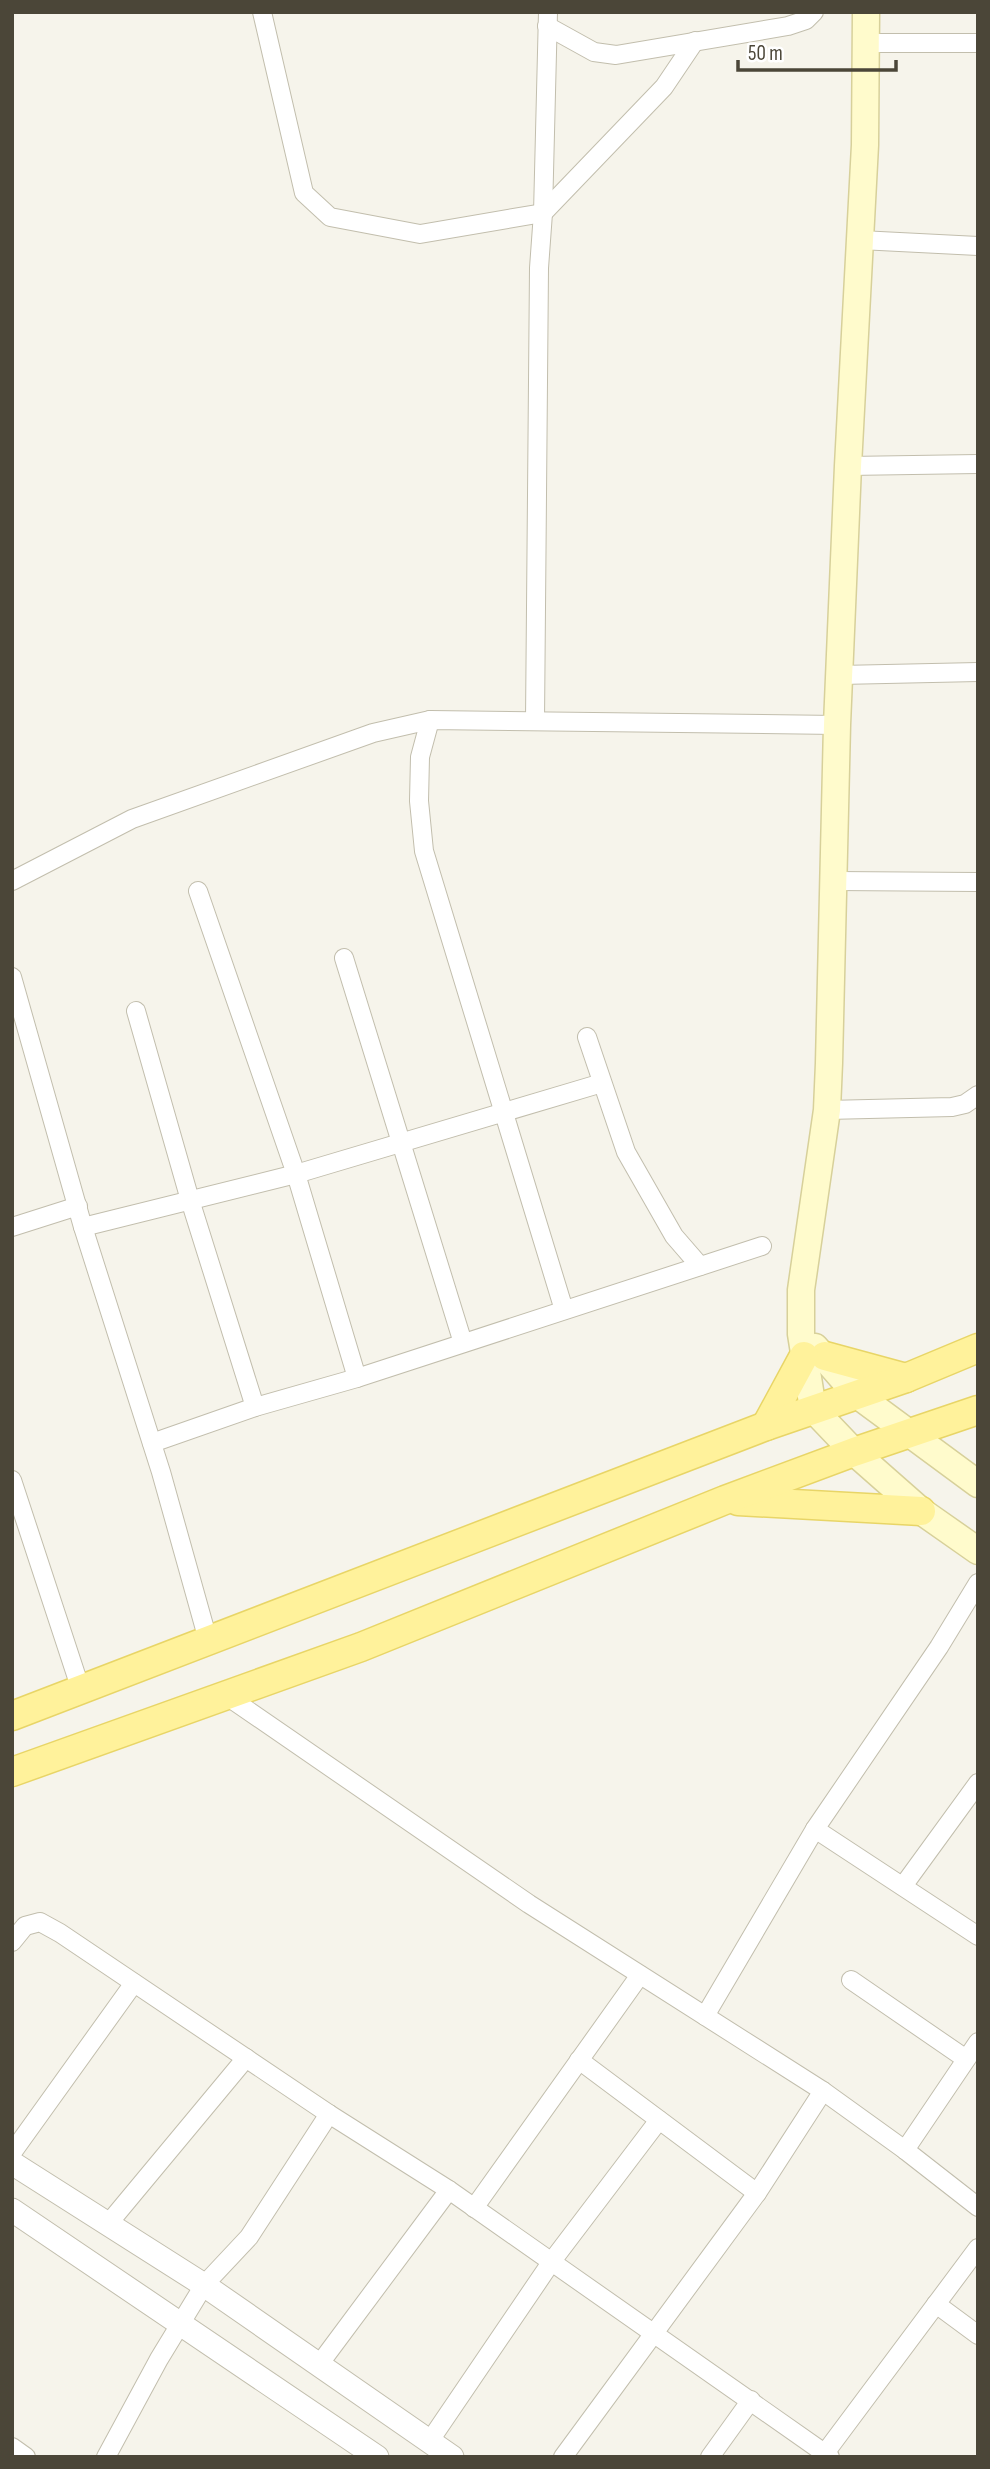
<svg xmlns="http://www.w3.org/2000/svg" width="990" height="2469" viewBox="0 0 990 2469" font-family="'Sofia Sans Condensed',sans-serif">
  <rect width="100%" height="100%" fill="#f6f4eb"/>
  <g fill="none" stroke-linecap="round" stroke-linejoin="round">
    <defs>
      <g id="minor">
        <polyline points="262,12 304,193 330,217 420,234 543,213 664,87 695,41"/>
        <polyline points="547,26 594,52 616,55 788,26 806,20 814,12"/>
        <polyline points="866,43 978,43"/>
        <polyline points="860,240 978,246"/>
        <polyline points="848,466 978,464"/>
        <polyline points="840,675 978,672"/>
        <polyline points="430,720 420,757 419,801 424,851 564,1310"/>
        <polyline points="535,721 539,268 543,213 548,12"/>
        <polyline points="12,881 132,819 373,733 430,720 837,725"/>
        <polyline points="835,881 978,882"/>
        <polyline points="198,891 296,1174 357,1378"/>
        <polyline points="344,958 463,1343"/>
        <polyline points="12,977 83,1227 161,1472 208,1640"/>
        <polyline points="136,1011 190,1200 255,1407"/>
        <polyline points="587,1037 626,1152 674,1236 700,1266"/>
        <polyline points="827,1110 952,1107 965,1104 978,1095"/>
        <polyline points="12,1227 78,1206"/>
        <polyline points="83,1227 296,1174 602,1083"/>
        <polyline points="152,1443 255,1407 357,1378 762,1246"/>
        <polyline points="12,1480 81,1690"/>
        <polyline points="224,1694 529,1904 823,2091 905,2150 978,2207"/>
        <polyline points="815,1829 978,1936"/>
        <polyline points="903,1886 978,1783"/>
        <polyline points="12,1942 25,1926 40,1922 60,1933 329,2114 449,2190 830,2457"/>
        <polyline points="851,1980 966,2059"/>
        <polyline points="705,2016 815,1829 939,1647 978,1583"/>
        <polyline points="579,2060 757,2193"/>
        <polyline points="905,2150 978,2042"/>
        <polyline points="12,2153 134,1983"/>
        <polyline points="474,2208 640,1975"/>
        <polyline points="108,2224 246,2058"/>
        <polyline points="936,2304 978,2335"/>
        <polyline points="318,2366 449,2190"/>
        <polyline points="429,2442 552,2261 659,2120"/>
        <polyline points="12,2447 26,2457"/>
        <polyline points="825,2453 978,2248"/>
        <polyline points="106,2457 159,2359 204,2285 249,2237 329,2114"/>
        <polyline points="563,2457 757,2193 823,2091"/>
        <polyline points="710,2457 751,2400"/>
      </g>
      <g id="tertiary">
        <polyline points="12,2163 204,2285 452,2457"/>
        <polyline points="12,2210 377,2457"/>
      </g>
      <g id="secondary">
        <polyline points="866,12 865,145 848,466 837,725 829,1063 827,1110 801,1290 801,1334 813,1409 854,1452 921,1511 978,1551"/>
        <polyline points="815,1347 856,1394 978,1484"/>
      </g>
      <g id="primary">
        <polyline points="825,1356 906,1378"/>
        <polyline points="766,1426 804,1356"/>
        <polyline points="738,1501 921,1511"/>
        <polyline points="12,1716 766,1426 906,1378 978,1348"/>
        <polyline points="12,1772 361,1647 725,1500 854,1452 978,1410"/>
      </g>
    </defs>
    <!-- minor casing -->
    <use href="#minor" stroke="#c2bead" stroke-width="20"/>
    <!-- tertiary casing -->
    <use href="#tertiary" stroke="#c2bead" stroke-width="25"/>
    <!-- secondary casing -->
    <use href="#secondary" stroke="#d7d09a" stroke-width="29"/>
    <!-- primary casing -->
    <use href="#primary" stroke="#e8d567" stroke-width="31"/>
    <!-- minor -->
    <use href="#minor" stroke="#fff" stroke-width="18"/>
    <!-- tertiary -->
    <use href="#tertiary" stroke="#fff" stroke-width="23"/>
    <!-- secondary -->
    <use href="#secondary" stroke="#fffbcc" stroke-width="26"/>
    <!-- primary -->
    <use href="#primary" stroke="#fff29b" stroke-width="28"/>
  </g>
  <!-- border -->
  <rect width="990" height="2469" fill="none" stroke="#4b4638" stroke-width="28"/>
  <!-- scale -->
  <path d="M738 60v10h158v-10" fill="none" stroke="#4b4638" stroke-width="3.5"/>
  <text x="748" y="60" font-size="21" fill="#4b4638" stroke="#ffffff" stroke-width="5" paint-order="stroke">50 m</text>
</svg>
